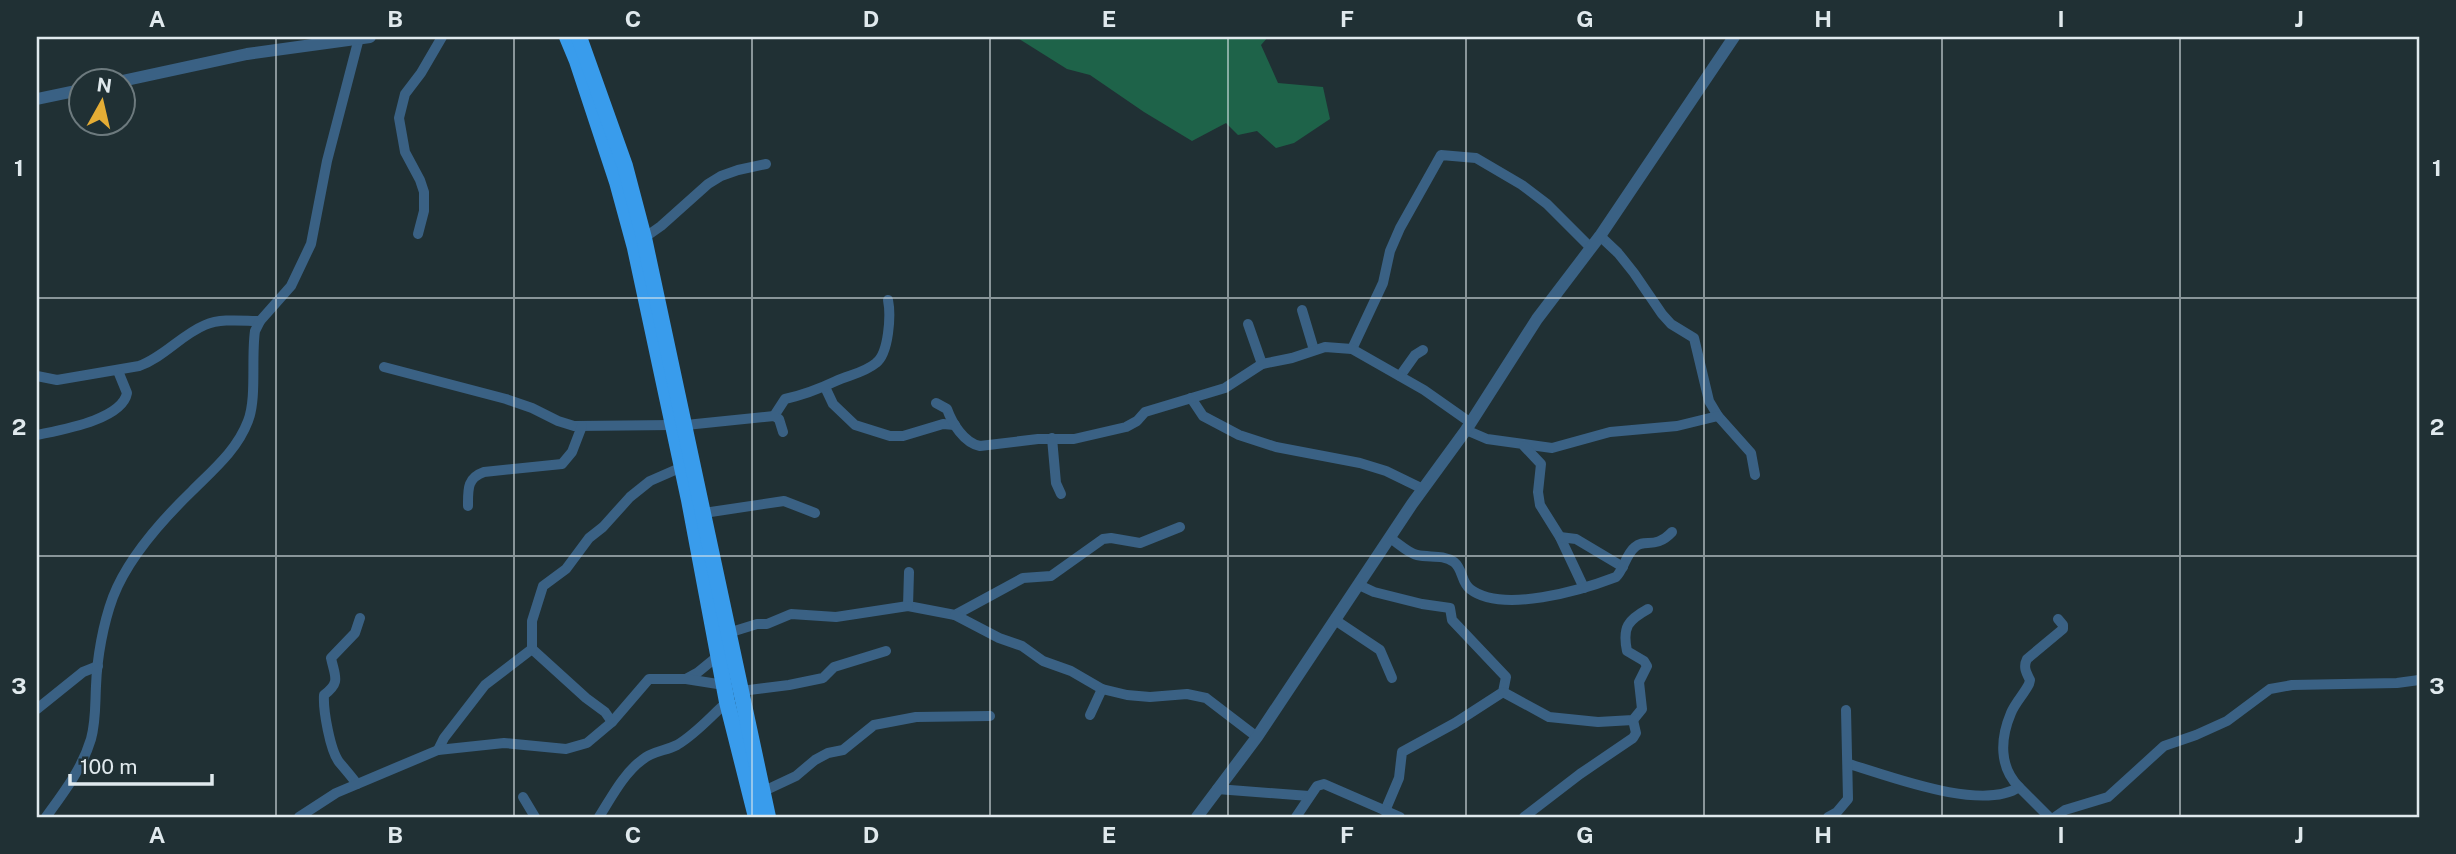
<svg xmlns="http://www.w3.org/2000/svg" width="2456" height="854" viewBox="0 0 2456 854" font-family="'Public Sans',sans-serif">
  <rect width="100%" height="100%" fill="#203034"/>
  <!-- green -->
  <polygon fill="#1e6349" points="1016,37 1268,37 1261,45 1278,83 1323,87 1330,119 1294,143 1276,148 1257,131 1238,135 1226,123 1192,141 1144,112 1090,75 1067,69"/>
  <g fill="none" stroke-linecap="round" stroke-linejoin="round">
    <!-- minor -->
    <g stroke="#3a6184" stroke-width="10">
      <polyline points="418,234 424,211 424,192 420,180 405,152 399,118 405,94 421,73 442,37"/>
      <polyline points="1600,236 1618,253 1634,273 1662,314 1671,324 1694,338 1709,401 1718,416 1751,453 1755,475"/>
      <polyline points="644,238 661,226 708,184 721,176 738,170 766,164"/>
      <polyline points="1302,310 1314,350"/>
      <polyline points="1248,324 1262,364"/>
      <polyline points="1352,349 1383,283 1390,251 1400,228 1441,155 1476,158 1522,185 1547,204 1591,248"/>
      <polyline points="384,367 506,399 532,408 558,421 574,426 673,425"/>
      <path d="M 37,376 L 57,380 L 139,366 C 164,357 181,335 205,325 C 222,318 243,321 260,321"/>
      <polyline points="1400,376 1415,355 1423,350"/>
      <polyline points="825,387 833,404 855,425 890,436 903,436 943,424 955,425"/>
      <polyline points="1191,398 1203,416 1239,435 1276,447 1360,463 1386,471 1423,489"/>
      <path d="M 936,403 L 947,409 C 952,423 964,443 980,446 L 1038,439 L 1074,439 L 1126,427 L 1137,421 L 1145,412 L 1225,388 L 1262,364 L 1292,358 L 1325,347 L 1352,349 L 1424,390 L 1471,423"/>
      <path d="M 774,416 L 785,399 C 803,395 819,389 836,381 C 849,375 864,373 876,363 C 889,353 891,315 888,300"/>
      <polyline points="686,425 774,416 779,419 783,432"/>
      <polyline points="1466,430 1487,439 1552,448 1610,432 1677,426 1718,416"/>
      <path d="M 37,435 C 60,430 122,420 127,393 L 118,371"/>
      <polyline points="1052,438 1056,483 1061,494"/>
      <polyline points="1524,446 1541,464 1538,492 1540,505 1560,537 1584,588"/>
      <path d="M 468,506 C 468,489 467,478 484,472 L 562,464 L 572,452 L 582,426"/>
      <polyline points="704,513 784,501 815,513"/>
      <polyline points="1560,537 1576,539 1623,567"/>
      <path d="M 1390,538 C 1398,543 1408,553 1417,555 C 1430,558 1442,554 1454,562 C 1463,569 1461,582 1470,589 C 1502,614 1582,590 1616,577 C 1624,569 1626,554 1635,547 C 1645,538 1655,550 1672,532"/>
      <polyline points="909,572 908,606 955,615 1023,578 1051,576 1103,539 1111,538 1140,543 1180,527"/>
      <polyline points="1359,585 1374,592 1422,604 1450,608 1452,620 1506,677 1503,692 1455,723 1402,752 1399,778 1385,811"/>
      <polyline points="955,615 999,638 1022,646 1043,661 1071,671 1102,689"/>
      <polyline points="1335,620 1380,650 1392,678"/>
      <polyline points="728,633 757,624 767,624 791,614 836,617 908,606"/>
      <polyline points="532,649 586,698 605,712 612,722"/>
      <polyline points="686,679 697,673 719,655"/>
      <polyline points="741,691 789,685 823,678 834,667 886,651"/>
      <path d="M 1503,692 L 1549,717 L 1598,722 L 1633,720 L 1642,709 L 1639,682 L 1647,666 L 1644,661 L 1627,651 C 1622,627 1628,620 1648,609"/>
      <polyline points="37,709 83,672 98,666"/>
      <polyline points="1090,715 1102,689 1127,695 1150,697 1187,694 1206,698 1257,737"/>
      <polyline points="438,750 444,738 485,685 532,649 532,621 543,586 566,569 589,538 603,527 630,497 650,481 682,467"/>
      <path d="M 1849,764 C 1889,776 1982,812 2019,787 L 2049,817"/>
      <path d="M 357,784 C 351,776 345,769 339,762 C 330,750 323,710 324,695 C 341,682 335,677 331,658 L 355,633 L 360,618"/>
      <path d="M 2019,787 C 1999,767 2000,739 2011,713 C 2015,703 2024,694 2029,684 L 2030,680 C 2026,672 2023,667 2027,659 L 2063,629 L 2063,625 L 2058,619"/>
      <polyline points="1217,789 1309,796"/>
      <polyline points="764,791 796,776 815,760 828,753 843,750 874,725 916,717 990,716"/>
      <polyline points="523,797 535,817"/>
      <path d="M 46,817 C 64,792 82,769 91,739 C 96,721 95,704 96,686 C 97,658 103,624 113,597 C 128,558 162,520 192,491 C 214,469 237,450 248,421 C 257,398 251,358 255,331 L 260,321 L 291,286 L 311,244 L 327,161 L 359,38"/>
      <polyline points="299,817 336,793 438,750 504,743 566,749 587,743 612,722 649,679 686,679 724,685"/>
      <path d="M 599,817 C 611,798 624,773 642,760 C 652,751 666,751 677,745 C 696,734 711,716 727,702"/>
      <polyline points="1296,817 1317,786 1324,784 1400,817"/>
      <polyline points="1524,817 1580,774 1633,738 1636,733 1633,720"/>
      <polyline points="1828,817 1837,812 1848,799 1846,710"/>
      <polyline points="2055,817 2065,810 2108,797 2164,746 2196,735 2227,721 2270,689 2292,685 2397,683 2419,680"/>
    </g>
    <!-- tertiary -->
    <g stroke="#3a6184" stroke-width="12">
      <polyline points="122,81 247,54 370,37"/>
      <polyline points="37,99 80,90"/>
      <polyline points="1197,817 1257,737 1412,504 1466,430 1537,319 1600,236 1734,37"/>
    </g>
    <!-- trunk -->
    <g stroke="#399cec" stroke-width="16">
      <polyline points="567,37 577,61 617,182 635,248 689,500 727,702 756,817"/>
      <polyline points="579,37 625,166 644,238 768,817"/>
    </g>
  </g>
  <!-- grid -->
  <path fill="none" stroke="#e0e9ed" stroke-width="2" stroke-opacity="0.55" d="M 276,37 L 276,817M 514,37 L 514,817M 752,37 L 752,817M 990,37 L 990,817M 1228,37 L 1228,817M 1466,37 L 1466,817M 1704,37 L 1704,817M 1942,37 L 1942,817M 2180,37 L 2180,817M 37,298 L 2419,298M 37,556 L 2419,556"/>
  <!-- border -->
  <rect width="2456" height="854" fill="none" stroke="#203034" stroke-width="77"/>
  <!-- north arrow -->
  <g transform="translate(102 102) rotate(8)"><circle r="33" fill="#203034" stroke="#6d7a7e" stroke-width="2"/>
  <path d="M0-5L12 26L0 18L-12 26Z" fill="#e5ad35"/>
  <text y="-10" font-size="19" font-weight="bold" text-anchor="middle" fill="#e0e9ed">N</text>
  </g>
  <!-- scale -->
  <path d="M70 774v10h142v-10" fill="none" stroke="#e0e9ed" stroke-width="3.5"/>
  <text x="80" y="774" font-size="21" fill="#e0e9ed" stroke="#203034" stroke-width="5" paint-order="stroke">100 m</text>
  <rect x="38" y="38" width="2380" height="778" fill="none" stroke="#e0e9ed" stroke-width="2.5"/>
  <g font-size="23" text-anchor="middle" font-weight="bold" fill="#e0e9ed">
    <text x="157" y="27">A</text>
    <text x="395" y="27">B</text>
    <text x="633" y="27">C</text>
    <text x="871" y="27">D</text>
    <text x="1109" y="27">E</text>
    <text x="1347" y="27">F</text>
    <text x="1585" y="27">G</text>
    <text x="1823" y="27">H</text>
    <text x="2061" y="27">I</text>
    <text x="2299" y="27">J</text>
    <text x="19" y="176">1</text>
    <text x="2437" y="176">1</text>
    <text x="19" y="435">2</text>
    <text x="2437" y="435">2</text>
    <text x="19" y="694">3</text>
    <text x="2437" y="694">3</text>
    <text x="157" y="843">A</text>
    <text x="395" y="843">B</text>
    <text x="633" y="843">C</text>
    <text x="871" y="843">D</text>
    <text x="1109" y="843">E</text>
    <text x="1347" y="843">F</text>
    <text x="1585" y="843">G</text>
    <text x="1823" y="843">H</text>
    <text x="2061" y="843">I</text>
    <text x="2299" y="843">J</text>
  </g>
</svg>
